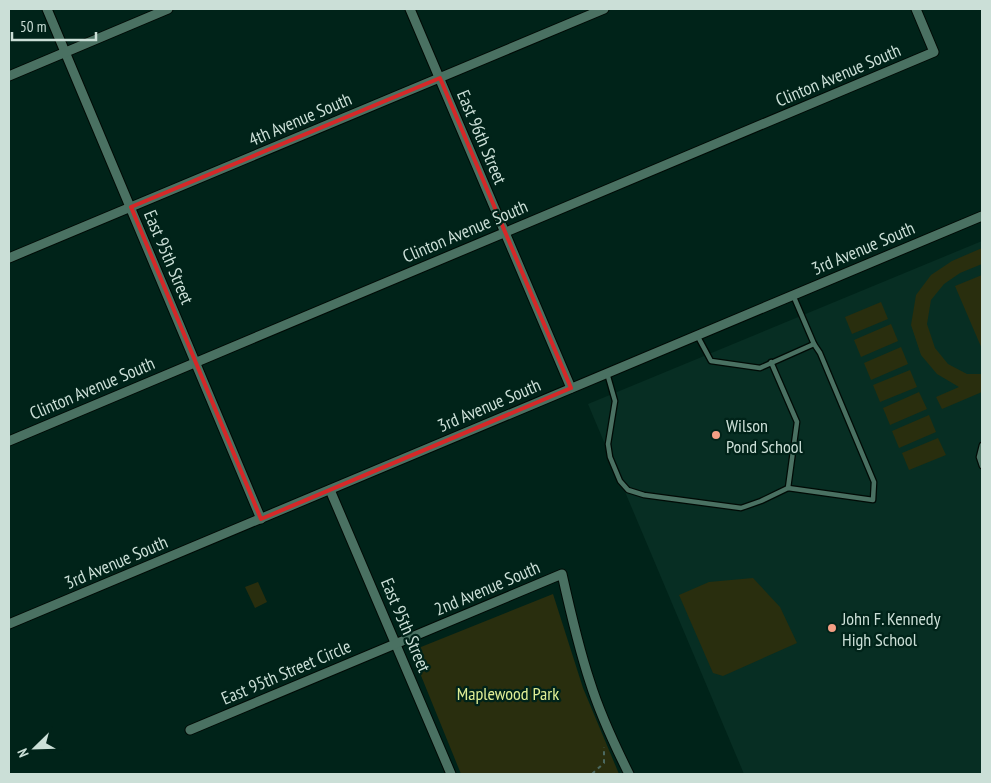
<svg xmlns="http://www.w3.org/2000/svg" width="991" height="783" viewBox="0 0 991 783" font-family="'PT Sans Narrow',sans-serif">
  <rect width="100%" height="100%" fill="#002319"/>
  <!-- built -->
  <polygon fill="#072e23" points="982,241 982,774 744,774 588,404"/>
  <!-- green -->
  <g fill="#292e0e">
    <polygon points="982,248 982,264 960,273 944,284 931,300 927,324 935,348 948,364 967,374 982,374 982,392 942,409 936,397 959,387 937,374 921,355 911,325 916,295 931,275 952,261"/>
    <polygon points="982,275 982,349 955,286"/>
    <polygon points="881,302 888,319 852,334 845,317"/>
    <polygon points="891,324 898,341 861,357 854,340"/>
    <polygon points="901,347 908,364 871,380 864,363"/>
    <polygon points="910,370 917,387 880,402 873,385"/>
    <polygon points="919,392 927,409 890,425 883,408"/>
    <polygon points="929,415 936,432 899,448 892,431"/>
    <polygon points="938,438 946,455 909,470 902,453"/>
    <polygon points="753,578 780,607 797,643 723,676 713,673 679,595 709,582"/>
    <polygon points="258,582 267,602 255,608 245,587"/>
    <polygon points="553,594 583,688 619,774 461,774 411,651"/>
  </g>
  <g fill="none" stroke-linecap="round" stroke-linejoin="round">
    <defs>
      <g id="lane">
        <polyline points="697,335 711,361 760,368 814,344 793,295"/>
        <polyline points="771,362 797,422 788,488"/>
        <polyline points="607,373 615,401 608,444 610,457 620,481 628,490 644,495 741,508 761,501 788,488 873,500 874,482 820,353 814,344"/>
        <polyline points="982,445 979,457 982,466"/>
      </g>
      <g id="street">
        <polyline points="47,9 261,519"/>
        <polyline points="410,9 571,388"/>
        <polyline points="9,76 168,9"/>
        <polyline points="9,258 604,9"/>
        <polyline points="9,441 934,52 916,9"/>
        <polyline points="330,490 451,774"/>
        <polyline points="9,624 982,216"/>
        <path d="M 190,730 L 562,574 C 570,610 578,646 590,682 C 600,714 614,744 629,774"/>
      </g>
    </defs>
    <!-- lane casing -->
    <use href="#lane" stroke="#000a05" stroke-width="7"/>
    <!-- street casing -->
    <use href="#street" stroke="#000a05" stroke-width="11"/>
    <!-- path -->
    <polyline stroke="#4c6960" stroke-width="2" stroke-dasharray="4 4" stroke-linecap="butt" points="592,774 604,763 604,747"/>
    <!-- lane -->
    <use href="#lane" stroke="#4a7162" stroke-width="4.5"/>
    <!-- street -->
    <use href="#street" stroke="#4a7162" stroke-width="9"/>
  </g>
  <!-- marked area -->
  <path fill="none" stroke="#d62828" stroke-width="4" stroke-linejoin="round" d="M 440,78 L 571,388 L 261,519 L 131,207 Z"/>
  <!-- markers -->
  <g fill="#f39f84" stroke="#002319" stroke-width="2">
    <circle cx="716" cy="435" r="5"/>
    <circle cx="832" cy="628" r="5"/>
  </g>
  <g text-anchor="middle" dominant-baseline="central" stroke-width="4.5" stroke-linejoin="round" paint-order="stroke">
    <!-- street labels -->
    <g font-size="18" fill="#cbdfd7" stroke="#002319">
      <text transform="translate(838 75) rotate(-23)">Clinton Avenue South</text>
      <text transform="translate(300 119) rotate(-23)">4th Avenue South</text>
      <text transform="translate(482 137) rotate(67)">East 96th Street</text>
      <text transform="translate(465 231) rotate(-23)">Clinton Avenue South</text>
      <text transform="translate(863 248) rotate(-23)">3rd Avenue South</text>
      <text transform="translate(169 257) rotate(67)">East 95th Street</text>
      <text transform="translate(92 388) rotate(-23)">Clinton Avenue South</text>
      <text transform="translate(489 405) rotate(-23)">3rd Avenue South</text>
      <text transform="translate(116 562) rotate(-23)">3rd Avenue South</text>
      <text transform="translate(487 588) rotate(-23)">2nd Avenue South</text>
      <text transform="translate(406 625) rotate(67)">East 95th Street</text>
      <text transform="translate(286 672) rotate(-23)">East 95th Street Circle</text>
    </g>
    <!-- poi labels -->
    <g font-size="18" fill="#cbdfd7" stroke="#002319" text-anchor="start">
      <text x="726" y="425">Wilson<tspan x="726" dy="21">Pond School</tspan></text>
      <text x="842" y="618">John F. Kennedy<tspan x="842" dy="21">High School</tspan></text>
    </g>
    <!-- park labels -->
    <g font-size="18" fill="#dded95" stroke="#002319">
      <text x="508" y="693">Maplewood Park</text>
    </g>
  </g>
  <!-- border -->
  <rect width="991" height="783" fill="none" stroke="#cbdfd7" stroke-width="20"/>
  <!-- north arrow -->
  <g transform="translate(35 748) rotate(247)" stroke="#002319" stroke-width="4" paint-order="stroke">
  <path d="M0-4L9 19L0 12L-9 19Z" fill="#cbdfd7"/>
  <text y="-8" font-size="14" font-weight="bold" text-anchor="middle" fill="#cbdfd7">N</text>
  </g>
  <!-- scale -->
  <path d="M12 32v8h84v-8" fill="none" stroke="#cbdfd7" stroke-width="2.5"/>
  <text x="20" y="32" font-size="15" fill="#cbdfd7" stroke="#002319" stroke-width="4" paint-order="stroke">50 m</text>
</svg>
